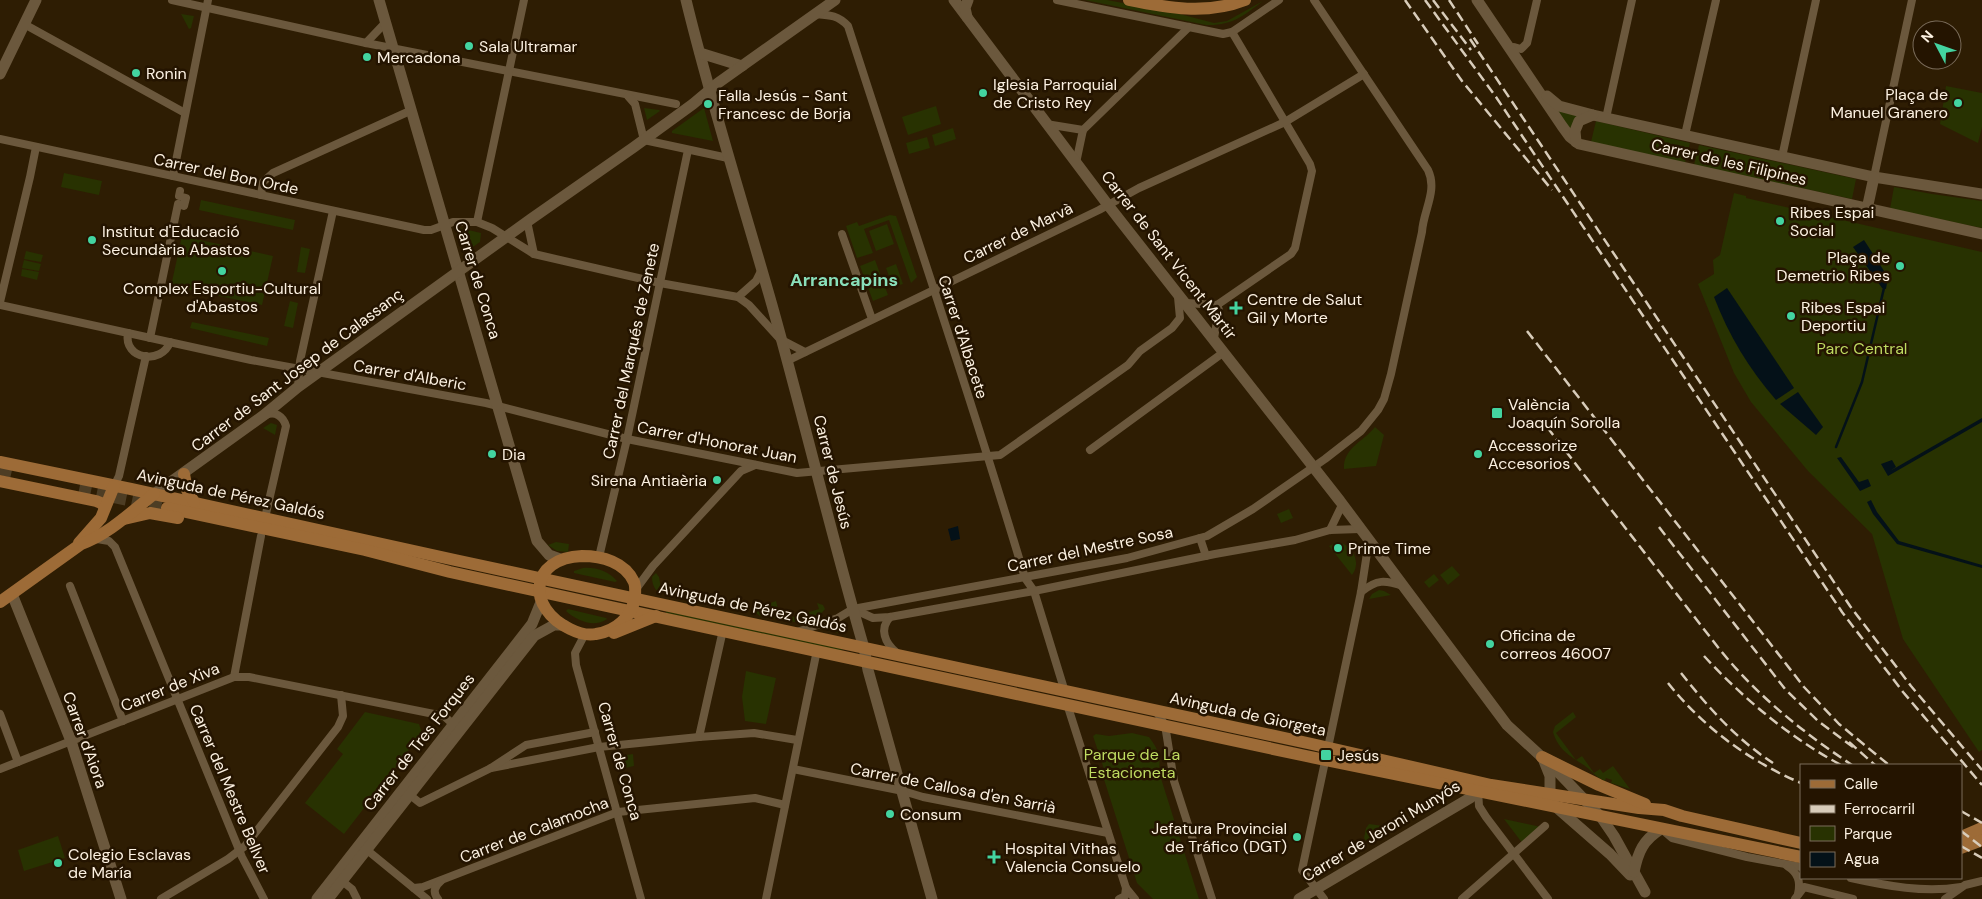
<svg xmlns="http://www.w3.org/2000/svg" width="1982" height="899" viewBox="0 0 1982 899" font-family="'DM Sans',sans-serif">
  <rect width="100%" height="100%" fill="#2e1d03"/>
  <!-- green -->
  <g fill="#283201">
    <path d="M 1085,0 L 1107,0 L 1176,13 L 1214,23 L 1227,21 L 1263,1 C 1243,16 1232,26 1206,25 Z"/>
    <polygon points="181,14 194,16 191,28 189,29"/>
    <polygon points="1946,86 1982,93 1982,127 1978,143 1940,124"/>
    <polygon points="936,106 941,124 908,135 902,117"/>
    <polygon points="644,108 659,110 660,111 647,120"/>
    <polygon points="704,108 713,141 672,133 672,131"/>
    <polygon points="1555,109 1576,115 1578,117 1572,131"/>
    <polygon points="1596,121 1690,143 1685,163 1591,142"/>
    <polygon points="953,128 956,139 935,146 932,135"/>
    <polygon points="927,137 930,148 909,154 906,143"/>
    <polygon points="1699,145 1856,179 1852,199 1694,165"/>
    <polygon points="64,173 102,181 99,195 61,187"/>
    <polygon points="1894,187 1932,194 1982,201 1982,228 1890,209"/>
    <polygon points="1734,193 1746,196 1746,198 1982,252 1982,750 1979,752 1903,639 1872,534 1808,471 1751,402 1734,373 1698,284 1714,274 1713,260 1720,255"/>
    <polygon points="201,200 295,220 293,230 199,210"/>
    <polygon points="890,215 896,216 917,277 911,283 889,220 864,229 873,253 857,258 846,226 857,222 859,226"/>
    <polygon points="887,224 894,244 876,251 869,231"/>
    <polygon points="460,228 481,233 480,242 467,251 461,249 456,232 457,229"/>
    <polygon points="182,236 273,256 262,305 171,286"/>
    <polygon points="301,247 310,249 305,273 297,272"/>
    <polygon points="26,251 43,255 41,262 24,259"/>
    <polygon points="24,260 41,264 39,271 22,268"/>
    <polygon points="875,260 888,295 873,301 860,266"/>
    <polygon points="896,264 903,284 893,287 886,268"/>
    <polygon points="22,269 39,272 37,280 21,276"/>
    <polygon points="290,301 298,303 293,328 284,326"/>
    <polygon points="192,322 269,338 267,346 190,328"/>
    <polygon points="271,423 277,425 275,435 263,428"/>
    <path d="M 1375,427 L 1384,435 L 1376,466 L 1344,469 C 1343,448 1363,442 1375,427 Z"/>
    <polygon points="1289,509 1293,518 1281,523 1277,514"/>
    <polygon points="556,542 569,544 568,552 557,551 548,545"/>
    <path d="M 1338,542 C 1352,545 1362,562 1352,575 L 1329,546 Z"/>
    <polygon points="1452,566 1460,575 1448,585 1440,575"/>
    <path d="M 583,568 C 596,567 608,571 617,581 L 615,582 L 574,573 L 574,571 Z"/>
    <path d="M 656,573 L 659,577 L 662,594 C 655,591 652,585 652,577 Z"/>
    <polygon points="1434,574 1439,580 1429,588 1424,582"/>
    <polygon points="1379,590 1384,591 1391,595 1369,599 1372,594"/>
    <polygon points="776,601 779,613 788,612 790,618 819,609 817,603 823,605 825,609 820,615 795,622 760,616 756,613 759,607"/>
    <path d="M 568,609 L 606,618 L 607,619 C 594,628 577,621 566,611 Z"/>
    <polygon points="666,611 842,648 842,651 666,613"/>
    <polygon points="836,622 839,633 817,628"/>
    <polygon points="746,671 776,678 766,724 745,721 742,697"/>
    <polygon points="365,712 419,724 422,733 344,834 305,803 343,754 337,749"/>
    <path d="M 1573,712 L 1576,717 L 1556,733 L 1576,760 L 1582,756 L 1594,773 L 1600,769 L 1603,773 L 1613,766 L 1630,789 L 1611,783 L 1612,780 L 1606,778 L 1605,781 C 1598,778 1594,774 1589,769 C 1575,758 1559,753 1553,732 L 1555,726 Z"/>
    <path d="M 1132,733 L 1149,737 C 1158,749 1161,756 1159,772 L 1199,899 L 1153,899 L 1137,883 L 1102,773 L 1104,769 L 1093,736 L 1096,734 L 1109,736 Z"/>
    <polygon points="633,754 634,766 625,768 621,756"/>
    <polygon points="1504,819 1541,827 1523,844"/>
    <polygon points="1369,824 1384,826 1386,829 1366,841 1364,838 1366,828"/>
    <polygon points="58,836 65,858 24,871 18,850"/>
  </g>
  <!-- water -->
  <g fill="#041118">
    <polygon points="1864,240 1888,277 1886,289 1882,288 1853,247"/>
    <path d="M 1727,288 L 1794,388 L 1776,400 C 1749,369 1729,336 1714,297 Z"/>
    <polygon points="1798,392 1823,427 1816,435 1780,404"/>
    <polygon points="1982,418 1982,422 1888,476 1881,464 1892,460 1896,467 1890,471"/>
    <polygon points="1841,457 1859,482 1868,479 1871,486 1860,491 1837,458"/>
    <polygon points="1871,500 1877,512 1899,541 1982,565 1982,568 1897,544 1873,514 1867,502"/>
    <polygon points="958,526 960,539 951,541 948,529"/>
  </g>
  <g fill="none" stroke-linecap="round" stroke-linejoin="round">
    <!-- stream -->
    <polyline stroke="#041118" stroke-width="2.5" points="1836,447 1862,382 1884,288"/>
    <!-- primary-tunnel -->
    <g stroke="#4d3d24" stroke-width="12" stroke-dasharray="12 6" stroke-linecap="butt">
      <polyline points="0,469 13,472"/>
      <polyline points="79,490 167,508"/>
    </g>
    <!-- street -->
    <g stroke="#6b583d" stroke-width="8">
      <polyline points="172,0 366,43 676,104"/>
      <polyline points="1057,0 1223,34 1232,32 1279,0"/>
      <path d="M 815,14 C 829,15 838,15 848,26 C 907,210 970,393 1025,578 L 1034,591 L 1065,692"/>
      <polyline points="24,24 185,113"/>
      <polyline points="366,43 386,22"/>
      <polyline points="1514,47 1521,49 1527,43 1537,0"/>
      <polyline points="628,96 635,104 644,140 728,158"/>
      <polyline points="1606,118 1632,0"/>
      <polyline points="1046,124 1083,130"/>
      <polyline points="1685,135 1716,0"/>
      <polyline points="0,139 424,230 431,230 453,222 477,222 492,228 534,254 660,283 738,297 756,281 762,269"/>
      <polyline points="1782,157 1816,0"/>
      <polyline points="1076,163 1083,130 1189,27"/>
      <polyline points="173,176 208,0"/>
      <polyline points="1874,177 1912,0"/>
      <polyline points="261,195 263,182 273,173 412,110"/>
      <polyline points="527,221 534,254"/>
      <polyline points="477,222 524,0"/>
      <polyline points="842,234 872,319"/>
      <polyline points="738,297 749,305 780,339 805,352"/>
      <polyline points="0,302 30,177 36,147"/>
      <polyline points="1186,303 1217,305 1291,254 1295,248 1312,171 1310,164 1232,32"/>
      <polyline points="0,305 251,360 486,403 627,439 797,473 1000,455 1128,365 1140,351 1172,328 1180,318 1178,297"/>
      <path d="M 128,333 C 123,360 162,365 170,342"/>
      <polyline points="150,338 178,204 184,206 186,198 179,196 180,191"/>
      <polyline points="1214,338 1219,310 1217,305"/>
      <polyline points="787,361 1099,210 1139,188 1285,122 1364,74"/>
      <polyline points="298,387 300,361 333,211"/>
      <polyline points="1090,450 1224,352"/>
      <polyline points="114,486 119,476 146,356"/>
      <path d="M 265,518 L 286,426 C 283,416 275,411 266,415"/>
      <polyline points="1330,530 1342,505"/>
      <polyline points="1200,538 1206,556"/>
      <polyline points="97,539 109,541 115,547 242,857 264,899"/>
      <polyline points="599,557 627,439 688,150"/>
      <polyline points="70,586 123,721"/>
      <polyline points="636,589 653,566 741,471 755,465"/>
      <path d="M 1361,592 C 1377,579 1385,580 1403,586"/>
      <polyline points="853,609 873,618 890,617 1034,591 1215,554 1295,540 1330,530 1360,529"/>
      <path d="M 890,617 C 879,629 885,643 896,652"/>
      <path d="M 797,632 L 838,618 L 853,609 L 1127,558 L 1207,536 L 1253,509 L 1325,459 L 1361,431 L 1378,410 L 1384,399 L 1391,374 L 1422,232 C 1423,211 1438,191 1428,170 L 1314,0"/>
      <polyline points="585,634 575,653 576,665 641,899"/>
      <polyline points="234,677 261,536"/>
      <polyline points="1067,704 1126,888 1135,899"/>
      <polyline points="1156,711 1165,725 1174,781 1212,899"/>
      <polyline points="0,714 18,762"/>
      <polyline points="699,737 723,630"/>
      <polyline points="491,768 599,747 699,737 754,733 797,740"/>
      <polyline points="0,769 234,677 249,677 444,716 455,726"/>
      <polyline points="793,769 903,791 923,797 1108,833"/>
      <polyline points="1478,791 1479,806 1486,817 1548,899"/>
      <polyline points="410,795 420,803 491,768 526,745 595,732"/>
      <polyline points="1665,832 1672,838 1747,857 1801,867"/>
      <polyline points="367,850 427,899"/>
      <path d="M 1787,866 C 1798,873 1801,881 1798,894"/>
      <path d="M 1851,878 C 1887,886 1924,893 1961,887"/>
      <polyline points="342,881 352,889 357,899"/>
      <polyline points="414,888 423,887 618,812 755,798 785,805"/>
      <polyline points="161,899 228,859 245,846 338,727 343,716 341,695"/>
      <path d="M 438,899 C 432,892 435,886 441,881"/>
      <polyline points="766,899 817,650"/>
      <polyline points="1119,899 1125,896 1126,888"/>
      <polyline points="1324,899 1302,870 1361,592 1369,540"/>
      <polyline points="1462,899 1545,826"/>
      <polyline points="1795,899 1804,887 1853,899"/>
      <polyline points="1945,899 1965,885 1982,881"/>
    </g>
    <!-- secondary -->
    <g stroke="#6b583d" stroke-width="11">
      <polyline points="379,0 537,541 549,555 560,559"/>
      <path d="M 686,0 C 711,103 743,203 772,305 C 804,419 831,534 864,648 L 868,670 L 932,899"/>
      <polyline points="954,0 1108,205 1340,501 1507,725 1557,771 1601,817 1614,836 1645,892"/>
      <polyline points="1477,0 1562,126 1570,137 1579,144 1982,234"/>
      <polyline points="967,17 965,8 968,0"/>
      <polyline points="700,53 742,66"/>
      <polyline points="0,74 36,0"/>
      <polyline points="1547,96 1559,106 1593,115 1874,177 1982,194"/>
      <polyline points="1576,142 1575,131 1579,121 1593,115"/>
      <polyline points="1867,209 1874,177"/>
      <polyline points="154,494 264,415 298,387 531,219 634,147 693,104 718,83 835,0"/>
      <polyline points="12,594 71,741 121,899"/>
      <polyline points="1544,761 1550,776 1550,794 1555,806 1610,854 1630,875"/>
      <path d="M 1634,872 C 1638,852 1643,840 1661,829"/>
      <polyline points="317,899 532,624 541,602"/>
      <polyline points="328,899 534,636 554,625 564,625"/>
      <polyline points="1299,899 1470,798 1478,791"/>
    </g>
    <!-- primary -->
    <g stroke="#9d6b37" stroke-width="12">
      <path d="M 1129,0 C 1167,8 1207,15 1245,0"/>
      <polyline points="0,462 131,489 455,560 1312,744 1491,785 1639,808 1664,810 1682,816 1801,843"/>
      <polyline points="184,474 187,490 194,502"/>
      <polyline points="0,481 96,501 101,503 105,507"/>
      <polyline points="167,508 365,550 450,572 611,607 1306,756 1801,857"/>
      <polyline points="124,519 150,513 178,518"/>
      <polyline points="79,543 101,518 114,486"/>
      <path d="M 582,556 C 602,556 625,562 634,582 C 636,587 635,592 635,597 C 632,617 616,631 596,634 C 587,636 578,633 570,629 C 526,608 529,558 582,556 Z"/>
      <path d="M 0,602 L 81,544 C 109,534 131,512 154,494"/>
      <polyline points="614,633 656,616"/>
      <polyline points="1542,757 1599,785 1645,804"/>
      <polyline points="1961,837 1982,828"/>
      <polyline points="1961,848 1982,840"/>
    </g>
    <!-- rail -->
    <g stroke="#d8ccba" stroke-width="2.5" stroke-dasharray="10 5" stroke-linecap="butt">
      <polyline points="1405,0 1462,81 1552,190"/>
      <polyline points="1425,0 1496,97 1842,612 1903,692 1982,785"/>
      <polyline points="1433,0 1471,50"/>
      <polyline points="1449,0 1478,44"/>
      <polyline points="1470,39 1850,606 1911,686 1982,770"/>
      <polyline points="1527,331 1804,687 1839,724 1889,765"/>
      <path d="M 1547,427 L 1717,646 C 1754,693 1802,732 1852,765"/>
      <polyline points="1659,527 1785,689 1818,721 1853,747"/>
      <path d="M 1704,656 C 1744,699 1789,737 1841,765"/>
      <path d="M 1681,673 C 1708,707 1736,739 1773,763"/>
      <path d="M 1668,683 C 1703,727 1749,761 1801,783"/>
      <polyline points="1849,742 1875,765"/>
      <polyline points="1961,811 1982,823"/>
      <polyline points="1961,831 1982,847"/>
      <polyline points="1961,846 1982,858"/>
    </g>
  </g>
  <!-- markers -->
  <g fill="#43d4a0" stroke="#241400" stroke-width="2">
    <circle cx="469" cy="46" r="5"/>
    <circle cx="367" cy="57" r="5"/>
    <circle cx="136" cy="73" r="5"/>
    <circle cx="983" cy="93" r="5"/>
    <circle cx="1958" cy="103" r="5"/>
    <circle cx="708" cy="104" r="5"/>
    <circle cx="1780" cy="221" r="5"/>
    <circle cx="92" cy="240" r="5"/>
    <circle cx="1900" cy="266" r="5"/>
    <circle cx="222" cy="271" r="5"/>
    <path d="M1233.5 300.5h5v5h5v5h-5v5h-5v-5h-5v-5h5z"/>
    <circle cx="1791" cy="316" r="5"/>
    <rect x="1491" y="407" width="12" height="12" rx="2.5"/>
    <circle cx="492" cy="454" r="5"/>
    <circle cx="1478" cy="454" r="5"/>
    <circle cx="717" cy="480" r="5"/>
    <circle cx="1338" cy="548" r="5"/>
    <circle cx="1490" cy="644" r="5"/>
    <rect x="1320" y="749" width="12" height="12" rx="2.5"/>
    <circle cx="890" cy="814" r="5"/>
    <circle cx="1297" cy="837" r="5"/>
    <path d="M991.5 849.5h5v5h5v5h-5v5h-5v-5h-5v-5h5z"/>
    <circle cx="58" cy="863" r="5"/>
  </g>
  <g text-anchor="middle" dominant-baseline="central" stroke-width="5" stroke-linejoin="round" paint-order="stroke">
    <!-- poi labels -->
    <g font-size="16" fill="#fcf1e1" stroke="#241400" text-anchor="start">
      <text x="479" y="46">Sala Ultramar</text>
      <text x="377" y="57">Mercadona</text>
      <text x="146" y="73">Ronin</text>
      <text x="993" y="84">Iglesia Parroquial<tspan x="993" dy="18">de Cristo Rey</tspan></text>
      <text x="1948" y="94" text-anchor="end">Plaça de<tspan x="1948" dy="18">Manuel Granero</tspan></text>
      <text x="718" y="95">Falla Jesús - Sant<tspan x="718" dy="18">Francesc de Borja</tspan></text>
      <text x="1790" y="212">Ribes Espai<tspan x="1790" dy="18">Social</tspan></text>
      <text x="102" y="231">Institut d'Educació<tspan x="102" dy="18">Secundària Abastos</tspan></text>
      <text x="1890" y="257" text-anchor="end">Plaça de<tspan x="1890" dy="18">Demetrio Ribes</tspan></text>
      <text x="222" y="288" text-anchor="middle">Complex Esportiu-Cultural<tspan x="222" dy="18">d'Abastos</tspan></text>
      <text x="1247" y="299">Centre de Salut<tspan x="1247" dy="18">Gil y Morte</tspan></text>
      <text x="1801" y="307">Ribes Espai<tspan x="1801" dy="18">Deportiu</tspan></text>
      <text x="1508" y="404">València<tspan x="1508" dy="18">Joaquín Sorolla</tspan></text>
      <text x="1488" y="445">Accessorize<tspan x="1488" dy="18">Accesorios</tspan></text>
      <text x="502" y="454">Dia</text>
      <text x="707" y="480" text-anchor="end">Sirena Antiaèria</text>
      <text x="1348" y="548">Prime Time</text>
      <text x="1500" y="635">Oficina de<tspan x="1500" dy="18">correos 46007</tspan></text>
      <text x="1337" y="755">Jesús</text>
      <text x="900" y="814">Consum</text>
      <text x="1287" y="828" text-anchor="end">Jefatura Provincial<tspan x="1287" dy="18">de Tráfico (DGT)</tspan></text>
      <text x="1005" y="848">Hospital Vithas<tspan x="1005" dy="18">Valencia Consuelo</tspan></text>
      <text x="68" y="854">Colegio Esclavas<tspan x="68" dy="18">de María</tspan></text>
    </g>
    <!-- street labels -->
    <g font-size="16" fill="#fcf1e1" stroke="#241400">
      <text transform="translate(1729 162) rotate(13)">Carrer de les Filipines</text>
      <text transform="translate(226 174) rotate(12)">Carrer del Bon Orde</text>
      <text transform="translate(1018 233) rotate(-26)">Carrer de Marvà</text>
      <text transform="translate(1169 255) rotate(52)">Carrer de Sant Vicent Màrtir</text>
      <text transform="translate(478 280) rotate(73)">Carrer de Conca</text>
      <text transform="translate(963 337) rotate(72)">Carrer d'Albacete</text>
      <text transform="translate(631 351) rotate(-78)">Carrer del Marqués de Zenete</text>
      <text transform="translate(297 370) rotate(-37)">Carrer de Sant Josep de Calassanç</text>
      <text transform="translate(410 375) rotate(10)">Carrer d'Alberic</text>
      <text transform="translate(717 442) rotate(11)">Carrer d'Honorat Juan</text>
      <text transform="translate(833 472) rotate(76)">Carrer de Jesús</text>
      <text transform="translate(231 494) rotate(12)">Avinguda de Pérez Galdós</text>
      <text transform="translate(1090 549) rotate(-12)">Carrer del Mestre Sosa</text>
      <text transform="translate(753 607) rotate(12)">Avinguda de Pérez Galdós</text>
      <text transform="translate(170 687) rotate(-22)">Carrer de Xiva</text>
      <text transform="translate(1248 714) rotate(12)">Avinguda de Giorgeta</text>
      <text transform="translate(85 740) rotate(70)">Carrer d'Aiora</text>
      <text transform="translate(419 742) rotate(-52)">Carrer de Tres Forques</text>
      <text transform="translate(620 761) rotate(74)">Carrer de Conca</text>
      <text transform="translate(953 788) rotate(11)">Carrer de Callosa d'en Sarrià</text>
      <text transform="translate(230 789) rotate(67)">Carrer del Mestre Bellver</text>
      <text transform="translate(534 830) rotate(-21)">Carrer de Calamocha</text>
      <text transform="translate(1381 831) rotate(-31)">Carrer de Jeroni Munyós</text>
    </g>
    <!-- park labels -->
    <g font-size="16" fill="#bfdb61" stroke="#241400">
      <text x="1862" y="348">Parc Central</text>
      <text x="1132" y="754">Parque de La<tspan x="1132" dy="18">Estacioneta</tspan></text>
    </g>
    <!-- neighbourhood labels -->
    <g font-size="18" font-weight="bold" fill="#89dfba" stroke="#241400">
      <text x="844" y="280">Arrancapins</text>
    </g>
  </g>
  <!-- legend -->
  <rect x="1800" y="764" width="162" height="115" fill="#241400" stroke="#7a6c5a"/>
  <rect x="1810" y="780" width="25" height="8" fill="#9d6b37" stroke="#7a6c5a"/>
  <text x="1844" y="789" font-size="15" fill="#fcf1e1">Calle</text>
  <rect x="1810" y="805" width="25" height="8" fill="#d8ccba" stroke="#7a6c5a"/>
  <text x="1844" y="814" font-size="15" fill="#fcf1e1">Ferrocarril</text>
  <rect x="1810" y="826" width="25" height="15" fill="#283201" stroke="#7a6c5a"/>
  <text x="1844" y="839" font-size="15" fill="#fcf1e1">Parque</text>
  <rect x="1810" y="852" width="25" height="15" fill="#041118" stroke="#7a6c5a"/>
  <text x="1844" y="864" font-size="15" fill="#fcf1e1">Agua</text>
  <!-- north arrow -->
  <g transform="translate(1937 45) rotate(311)"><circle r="24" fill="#241400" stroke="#7a6c5a"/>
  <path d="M0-4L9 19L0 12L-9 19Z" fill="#43d4a0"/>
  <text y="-8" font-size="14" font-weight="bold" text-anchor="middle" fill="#fcf1e1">N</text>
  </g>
</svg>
